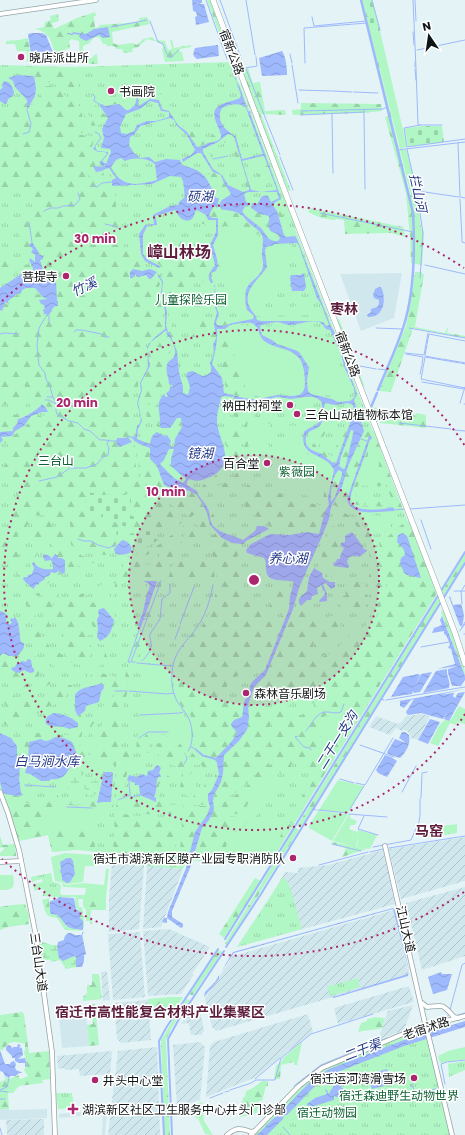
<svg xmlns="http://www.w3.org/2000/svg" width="465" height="1135" viewBox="0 0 465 1135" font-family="Poppins,'Noto Sans SC',sans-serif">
  <defs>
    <pattern id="industrial-furrows" width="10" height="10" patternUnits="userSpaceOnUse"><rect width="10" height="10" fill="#d0e8ed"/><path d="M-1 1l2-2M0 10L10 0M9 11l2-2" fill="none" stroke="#b1c6ca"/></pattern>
    <pattern id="grass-tufts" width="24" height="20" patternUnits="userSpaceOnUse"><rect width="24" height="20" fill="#b1f6c5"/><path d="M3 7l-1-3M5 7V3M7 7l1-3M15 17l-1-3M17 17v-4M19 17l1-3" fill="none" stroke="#97d2a8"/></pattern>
    <pattern id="forest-firs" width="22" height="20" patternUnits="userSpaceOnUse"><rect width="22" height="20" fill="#b1f6c5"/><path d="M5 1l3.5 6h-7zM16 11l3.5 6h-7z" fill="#97d2a8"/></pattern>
    <pattern id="wetland-marsh" width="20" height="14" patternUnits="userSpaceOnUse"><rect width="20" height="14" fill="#b1f6c5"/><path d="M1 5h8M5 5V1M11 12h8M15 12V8" fill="none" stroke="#97d2a8"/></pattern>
    <pattern id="cemetery-stones" width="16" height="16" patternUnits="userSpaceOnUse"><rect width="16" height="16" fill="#b1f6c5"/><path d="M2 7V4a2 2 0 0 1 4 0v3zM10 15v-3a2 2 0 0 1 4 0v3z" fill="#97d2a8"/></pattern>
    <pattern id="water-waves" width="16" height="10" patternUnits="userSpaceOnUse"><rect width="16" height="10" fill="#9eb9fd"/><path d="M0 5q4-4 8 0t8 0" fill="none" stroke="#879ed8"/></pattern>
  </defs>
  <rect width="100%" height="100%" fill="#e4f4f6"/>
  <!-- built -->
  <g fill="#d0e8ed">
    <polygon points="402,273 394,318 361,331 340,274"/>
    <polygon points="85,1005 89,1046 62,1048 58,1008"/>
    <polygon points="0,1109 9,1109 9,1110 47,1109 47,1118 0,1120"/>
    <polygon points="107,1110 105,1135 102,1135 103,1114 59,1118 59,1114"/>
  </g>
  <!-- industrial -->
  <g fill="url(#industrial-furrows)">
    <polygon points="421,714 430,716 418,740 411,738 409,733 405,730 402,731 396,728 390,735 369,727 376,716 398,724 399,723 401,723 407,715 409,716"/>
    <polygon points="465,837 465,881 401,899 389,849"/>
    <polygon points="383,850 395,904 237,947 271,896 285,872 298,873 298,868 328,865"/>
    <polygon points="112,863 144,866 139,929 109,932 109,898"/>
    <polygon points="147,866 183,869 161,927 143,929"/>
    <polygon points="465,887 465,956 422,970 406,903"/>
    <polygon points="394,910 409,975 216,1031 212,1027 205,998 233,956"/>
    <polygon points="169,929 210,947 192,974 194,974 181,994 148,996 143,931"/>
    <polygon points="140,932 145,997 113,1000 108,934"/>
    <polygon points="107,971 110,1000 103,1001 101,972"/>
    <polygon points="409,986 414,1002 338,1024 334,1008"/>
    <polygon points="148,1000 151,1040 121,1043 117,1039 114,1003"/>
    <polygon points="413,1005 404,1030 378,1040 388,1011"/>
    <polygon points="191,1007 192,1013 200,1011 204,1031 201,1035 191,1035 189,1025 188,1023 181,1024"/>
    <polygon points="308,1014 313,1032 254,1078 206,1097 210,1046 214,1042"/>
    <polygon points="200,1042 205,1047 200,1100 177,1108 173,1045"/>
    <polygon points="157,1047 160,1135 108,1135 118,1051"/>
    <polygon points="112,1051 110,1074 80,1076 79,1069 65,1070 64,1068 58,1069 57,1056"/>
    <polygon points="44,1119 44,1135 7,1135 6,1120"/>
  </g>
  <!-- grass -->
  <g fill="url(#grass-tufts)">
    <polygon points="231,62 436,595 270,863 198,861 76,850 52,852 48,835 18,841 0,790 0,65 73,67"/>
    <polygon points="457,824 457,833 422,838 422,829"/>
    <polygon points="115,856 144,859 144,866 112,863 113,858"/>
    <polygon points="148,859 149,859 186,862 183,869 147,866"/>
    <polygon points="51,873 53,882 58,883 58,897 42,896 43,894 43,892 44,891 44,889 36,890 35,892 33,884 43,882 42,879 34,881 32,883 31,877"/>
    <polygon points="283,877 287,881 290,887 302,929 237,947"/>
    <polygon points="358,978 360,987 330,996 327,987"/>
    <polygon points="425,1027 451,1135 252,1135 311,1078 325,1068"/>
    <polygon points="465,1061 465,1070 449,1077 448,1064"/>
    <polygon points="56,1093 72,1093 74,1108 58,1109"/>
  </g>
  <!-- forest -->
  <g fill="url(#forest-firs)" fill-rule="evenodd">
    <polygon points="207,0 210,0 231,59 228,58"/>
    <polygon points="361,0 364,0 410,195 417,195 421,228 424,232 422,265 411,263 410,237 406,193 385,117 389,116"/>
    <path d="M 95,12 L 96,16 L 94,16 L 95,28 L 99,27 L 99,25 L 140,22 L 139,18 L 147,17 L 150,24 L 112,32 L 113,43 C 121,48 129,40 137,45 L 143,39 L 152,37 L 155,40 L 165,41 L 168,50 L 172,49 L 170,40 L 172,40 L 174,48 L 191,45 L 191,47 L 180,49 L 179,51 L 182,52 L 184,61 L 165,62 L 162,49 L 164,46 L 162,43 L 147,39 L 138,47 L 132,49 L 133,52 L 123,53 L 122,49 L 116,49 L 114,46 L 107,46 L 106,44 L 103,44 L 100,38 C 94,36 92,39 90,43 L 83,46 L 83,59 L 92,58 L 94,55 L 97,54 L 98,64 L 73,64 L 72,60 L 77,58 L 78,60 L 80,60 L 79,41 L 71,39 L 69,42 L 70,48 L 64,50 L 56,58 C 51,43 52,33 35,29 L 44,27 L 45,22 L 51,20 L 50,16 L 58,14 L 59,21 L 52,23 L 54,29 L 77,18 Z"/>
    <polygon points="28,38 31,55 41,61 44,59 54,57 54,62 56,63 27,62 27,51 17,51 15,44 6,44 6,41 19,40"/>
    <polygon points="241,67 244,69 248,68 253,83 260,82 265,111 285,110 286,115 261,114 291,191 288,191 258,114 260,113 256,111"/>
    <path d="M 33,69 L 75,70 L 77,82 L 80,88 C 74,90 68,91 63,89 C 54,86 50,76 39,88 Z"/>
    <polygon points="240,83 242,84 297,227 294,229 288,214 285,213 283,214 283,216 290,234 295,232 296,237 293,236 286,237 284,235 278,211 272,204 283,197"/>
    <path d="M 45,86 L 52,86 L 56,87 L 69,99 L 77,102 L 80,107 L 84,124 C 70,137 84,135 93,136 L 96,138 L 93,143 L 91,150 L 99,155 L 100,158 L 89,158 L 87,159 L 85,158 L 82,162 L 84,164 C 83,172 88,180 97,180 L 100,186 L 98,181 L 108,179 L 112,176 L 107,170 L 103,172 L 104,175 L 100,176 L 100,178 C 91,179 86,175 85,166 L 88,161 L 94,160 L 99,161 L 101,165 L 93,166 L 92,168 L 94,171 L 99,173 L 110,168 L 116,178 L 112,180 L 112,185 L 108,185 L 109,188 L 132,186 L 131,187 L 115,191 L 117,220 L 121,225 L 116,229 L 122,231 L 117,236 C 120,241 127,239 131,243 L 124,244 L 122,248 L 123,250 L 130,248 L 137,249 L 145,263 L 144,269 L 130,269 L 129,273 L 129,279 L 138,278 L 139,279 L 147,277 L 150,279 L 154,277 L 158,280 L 160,284 L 158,289 L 163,311 L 162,329 L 146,344 L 145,348 L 147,366 L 138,383 L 138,388 C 137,390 135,392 133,394 C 130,399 132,405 130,411 L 133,418 L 131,421 L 133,425 L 130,430 C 138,441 134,455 136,467 C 141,498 165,503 185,520 L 164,536 L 164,532 L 158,530 L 153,532 L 143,531 L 131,533 L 118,541 L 110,553 L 106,555 L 86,553 L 71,545 C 69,536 74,525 66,519 L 41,515 L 14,517 L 11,515 L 7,515 L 4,511 L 17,506 L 18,496 L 16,493 L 17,490 L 12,487 L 10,481 L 4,472 L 3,468 L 9,459 L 11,443 L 16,440 L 16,438 L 5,443 L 3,442 L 4,440 C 12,437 20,432 26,426 C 30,422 33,418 39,416 C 42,415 45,416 48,416 L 48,407 L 43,404 L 41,404 L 35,410 L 16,418 L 14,421 L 15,424 L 11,427 L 10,430 L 3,431 L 0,430 L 0,420 L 4,419 L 7,416 L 22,414 L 30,409 L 31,406 L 29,403 L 24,383 L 22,381 L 21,382 L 24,387 L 26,398 L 17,400 L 18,402 L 2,405 L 3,414 L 0,415 L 0,310 L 3,311 L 2,308 L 4,304 L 7,304 L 10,307 L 9,300 L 17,295 L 21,295 L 23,297 L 21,290 C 27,287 33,287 38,292 L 36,295 L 40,294 L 45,298 L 39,301 L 45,309 L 44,308 L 43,311 L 44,311 L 43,315 L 45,315 L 45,318 L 48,315 L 50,315 L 55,306 L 58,306 L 56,277 L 45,272 L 40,260 L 44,259 L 44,255 L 38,254 L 37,246 L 30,242 L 30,245 L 31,246 L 26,251 L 19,247 L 21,245 L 18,226 L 19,219 L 28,216 L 35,217 C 34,210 34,202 29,198 C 24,194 22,195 18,190 L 0,193 L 0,135 L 2,135 L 5,129 L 1,127 C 5,120 10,114 13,108 L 23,102 L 31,105 L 36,104 L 39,100 L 41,89 ZM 131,494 L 131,516 L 120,522 L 105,522 L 103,514 L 85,503 L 86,496 L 102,495 Z"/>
    <polygon points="167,92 169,93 166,94 164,97 165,99 163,100 166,105 167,103 170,105 172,108 168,107 163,110 159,100 150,99 137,107 139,99 139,98 156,93 158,95"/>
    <polygon points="137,98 135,105 129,110 126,110 119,104 105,106 99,103 99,101 119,102"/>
    <polygon points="301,103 381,104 382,111 363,113 293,115 292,110 301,109"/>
    <path d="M 95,104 L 96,104 L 101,112 L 107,116 L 108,119 C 104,124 98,125 92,126 L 89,121 L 85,131 L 90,132 L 81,133 L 81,129 L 86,124 L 83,111 L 86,110 L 91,119 L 96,119 L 99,115 L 98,108 L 96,111 Z"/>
    <polygon points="183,126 189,131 191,130 201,140 209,139 212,134 217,138 217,140 197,147 187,132 183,128"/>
    <polygon points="228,134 232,135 234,137 249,187 249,190 243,192 228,185 221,173 213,169 203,152 203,149 219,141 222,144 217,146 211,147 209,150 209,154 213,157 215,166 221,171 223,171 227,180 246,189 246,186 233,151 232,138 229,138 225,143 223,143 221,140"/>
    <polygon points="262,156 264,156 277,190 261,192 251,190 248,181 250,180 253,189 256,188 259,182 257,178 259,177 251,165 269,188 273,188 263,160 260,158 250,160 249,163 248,160"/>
    <path d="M 186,161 L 206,175 L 214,173 L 221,175 L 223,181 L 232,194 L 226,197 L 228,194 L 227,192 L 225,195 L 221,195 L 220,192 L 222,189 L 217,187 L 218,194 L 216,193 L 215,195 C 207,176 203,170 182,165 L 183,162 Z"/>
    <polygon points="249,206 260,214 269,217 269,229 276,233 278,240 274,241 267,237 271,236 266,229 266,221 263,227 267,233 266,235 263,230 260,222 247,216 246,213 249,211"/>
    <polygon points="310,208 403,227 405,237 391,233 345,234 344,220 336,219 334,220 321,218 308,212"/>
    <path d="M 217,209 L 224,212 L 238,213 L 239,217 L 237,222 L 246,222 L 259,232 L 260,234 L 242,228 L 223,226 L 221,228 L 207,232 L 208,229 L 204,224 L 202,224 L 202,221 C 210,217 211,212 217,209 Z"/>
    <path d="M 170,237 C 186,238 204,254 211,268 L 208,277 L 211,284 L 202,282 L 199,275 L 194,278 L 193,282 L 175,291 L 168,317 L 168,310 L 164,291 L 162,269 L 160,265 L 144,256 L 143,241 L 146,238 L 163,240 Z"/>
    <polygon points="24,254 23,262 18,265 22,266 19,270 25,265 26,266 30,263 33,270 22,272 18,270 10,278 5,278 0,279 0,260 1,258 20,259 22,259 22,255"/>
    <polygon points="415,272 422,272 422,274 424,274 415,327 445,333 447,328 448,328 447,333 465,336 465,338 413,328 391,392 379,391 406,326 410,305"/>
    <path d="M 187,319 C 197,319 207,320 215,320 L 216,338 L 213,345 L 214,353 L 208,351 L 207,346 L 201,339 L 199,339 L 200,335 L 193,340 L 191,336 L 193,335 L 193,330 L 192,328 L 190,329 L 188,326 L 187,327 L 184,322 Z"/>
    <path d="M 243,319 L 243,322 L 235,322 L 234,326 L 237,326 L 239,328 L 230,337 L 235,354 L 236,361 L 234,363 C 236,365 238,366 239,368 C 245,376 239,387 254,391 L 253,395 L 259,397 L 255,400 L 226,393 L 225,380 L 221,371 L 222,362 L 220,354 L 216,353 L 215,347 L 218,335 L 217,320 Z"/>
    <polygon points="339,319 365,387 363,386 337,321 338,319"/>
    <path d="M 166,320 L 170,320 L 172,331 L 170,334 L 173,334 C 175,340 179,347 180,352 L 178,354 L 181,356 L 180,365 L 183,379 L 181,380 L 177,357 L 174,356 L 174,349 L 170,342 C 174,359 166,349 164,361 C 162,369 166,373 168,380 C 169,388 160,397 154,401 L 144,402 L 140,399 C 142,393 140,387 142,382 C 144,375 150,370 150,363 C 151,361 153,360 154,358 C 157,350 156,346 163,339 L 169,340 L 163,337 C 155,344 153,353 149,362 C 146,342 151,343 165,331 Z"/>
    <polygon points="225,396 243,401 241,408 237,408 240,414 237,418 231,414 228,416 224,408 222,409"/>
    <path d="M 158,401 C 156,409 161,417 159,425 L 173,425 L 176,420 L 181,421 L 182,427 L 178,425 L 171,430 L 165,430 L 148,422 L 144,404 L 149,405 Z"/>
    <polygon points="373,407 380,410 378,419 381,412 415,415 416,413 426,415 426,428 380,423 380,421 376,421 371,408"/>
    <path d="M 247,412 L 258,416 L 270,423 L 270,424 L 256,416 L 249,414 L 247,436 L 251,453 L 247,455 L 253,468 L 252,469 C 242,451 242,435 244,415 Z"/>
    <path d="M 243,415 L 241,444 L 243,455 L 252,473 L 251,474 L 230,487 L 221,494 L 218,490 L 218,486 C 232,481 242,472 240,456 C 240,452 239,447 236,444 C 234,441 229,438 226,436 L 225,432 L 231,423 L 237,423 Z"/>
    <polygon points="321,424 327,426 326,431 317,449 332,456 344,429 348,430 335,463 333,463 320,453 313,451 312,445 319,440 324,431 319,427"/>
    <polygon points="351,430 353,430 353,434 346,465 345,468 343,469 339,466 341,456"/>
    <path d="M 374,431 L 402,507 L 365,506 L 367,502 L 391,501 C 391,494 387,490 387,485 L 383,484 L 379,487 L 376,484 L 373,484 L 373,482 L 383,475 L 380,475 L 378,469 L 379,462 L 369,449 L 366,468 L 364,467 C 362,478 354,492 356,500 L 364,504 L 363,506 L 353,504 L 350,502 L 348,502 L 357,511 L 362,512 L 357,516 L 356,516 L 344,509 L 333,505 C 342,493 343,478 349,464 C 353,454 360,444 363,432 Z"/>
    <path d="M 223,437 C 232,440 236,448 239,457 L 234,462 L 227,458 L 227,448 Z"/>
    <path d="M 142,444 L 150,448 L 150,459 C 153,462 157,465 159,469 C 163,478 160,486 173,488 L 172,495 L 179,496 L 178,499 L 187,500 L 188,495 L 186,494 L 187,489 L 196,494 L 198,498 C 197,484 215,479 222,469 L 230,471 L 230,478 L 212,487 L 207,496 L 201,502 L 204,507 L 191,517 L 189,517 C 163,497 139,492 137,453 L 143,451 Z"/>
    <polygon points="322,458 332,465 334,470 328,498 329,504 322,502 330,467 323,462"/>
    <polygon points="337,469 342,472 342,475 332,502 330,502 333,482"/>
    <path d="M 258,479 C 276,497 303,501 327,507 L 319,534 L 307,532 L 290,535 L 281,532 L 265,523 L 261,523 L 256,526 L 260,519 L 257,516 L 245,510 C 247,505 245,502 240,500 L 242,496 L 240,494 L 239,492 Z"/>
    <polygon points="222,497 221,500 210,509 216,519 219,519 219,525 210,527 209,531 205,530 202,531 192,520"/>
    <path d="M 331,508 C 368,517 391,556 385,593 C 382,608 373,623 363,633 C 351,646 333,651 317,658 L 317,656 L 336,649 L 347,639 L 351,632 L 364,627 L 367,624 L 372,610 L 370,604 L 368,604 L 370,592 L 369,575 L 371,570 L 370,557 L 367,546 L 362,538 L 363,533 C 354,521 344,516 331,512 Z"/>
    <path d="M 35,517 L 66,522 L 68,526 L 68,546 L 69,548 L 76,550 L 82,556 L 107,560 L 123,558 L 153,549 L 185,525 L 163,581 L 130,677 L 125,677 L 127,669 L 129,667 L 128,664 L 137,635 L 136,630 L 138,628 L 138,626 L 115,621 C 112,634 107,651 109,664 L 107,668 L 110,670 L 110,672 L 103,670 L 104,665 L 102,664 L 94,670 L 89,671 L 88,673 L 83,672 L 85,669 L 92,668 L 85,670 L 86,670 L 96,667 L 99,661 L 103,658 L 105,654 L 104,645 L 97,643 L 94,640 L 95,630 L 91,623 L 79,618 L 73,619 L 63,626 L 52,611 L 53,605 L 57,600 C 53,602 52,605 51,609 L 48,611 C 48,622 51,636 59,644 L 59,646 L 47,631 L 44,620 L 42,600 L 46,599 L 46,597 L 25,593 L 26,590 L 25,587 L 34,590 C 42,587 46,581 52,577 L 49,576 L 51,572 L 55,573 L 59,571 L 65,572 L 66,562 L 61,558 L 58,558 L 56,554 L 54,555 L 51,550 L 53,533 L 57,522 L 52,523 C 52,529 49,530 46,534 C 43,540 36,555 35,561 C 41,570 48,566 53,570 C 46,568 37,570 34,562 L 32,564 L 34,568 L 32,574 L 28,575 L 28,577 L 24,577 L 20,575 L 17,576 L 18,574 C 11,566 9,570 0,568 L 0,566 L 12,566 L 22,570 L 29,569 L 30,564 C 28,557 26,555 32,548 L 32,543 L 35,543 L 35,526 L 40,525 L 39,519 C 21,518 23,546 19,557 L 0,561 L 0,553 L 15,546 L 19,536 L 21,519 ZM 160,549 L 162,550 L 156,564 L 144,565 L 142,557 ZM 117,560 C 123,561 125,569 124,575 C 115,577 109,581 101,585 C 87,592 73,598 58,600 L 59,591 L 58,588 L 41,593 L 36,593 L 36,592 C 47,589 50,578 58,575 C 60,574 62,575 64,574 L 68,567 L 75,567 L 97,562 ZM 125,580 L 141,580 L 147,584 L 147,587 L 144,587 L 142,612 L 138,621 L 116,618 C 116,617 112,613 112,612 C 109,605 116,589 119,582 ZM 143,581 L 157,581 L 157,582 L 141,627 L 138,625 C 145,614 146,600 150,586 L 148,583 ZM 116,583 L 109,602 L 80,603 L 79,599 L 80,598 L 103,588 L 108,588 L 111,584 ZM 104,609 L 114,620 C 112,629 110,638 100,641 L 97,636 L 98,629 L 97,619 Z"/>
    <path d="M 18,520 C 21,537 15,544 0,550 L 0,542 L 5,542 L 11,540 L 11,531 L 7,531 L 6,528 L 16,527 L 16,521 Z"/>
    <polygon points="189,521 194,525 201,534 192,543 181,543"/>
    <path d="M 407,521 L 410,522 L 437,592 L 436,595 L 322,778 L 306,771 L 307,769 L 309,769 L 310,764 L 303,763 L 302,768 L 301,768 L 301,762 L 292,761 L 291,767 L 300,768 L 299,770 L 287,769 L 266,760 L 265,758 L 271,735 L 275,734 L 280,729 L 282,731 L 287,729 L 284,726 L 279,726 L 273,730 L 271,729 C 274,704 283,680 304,666 C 317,657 332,654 346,647 C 375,633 389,602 387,571 C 386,561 380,552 379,542 C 390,537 397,527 407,521 ZM 298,697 L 307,699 L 310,704 L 313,703 L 318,708 L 316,712 L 311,715 L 305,712 L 302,716 L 289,708 L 288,705 L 292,699 ZM 325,716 C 333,716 338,722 339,729 L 334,736 L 325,740 L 316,731 L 318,726 L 318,720 Z"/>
    <polygon points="331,526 335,527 336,536 337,538 344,538 345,541 340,544 340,558 337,559 335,562 332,563 332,567 329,567 331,573 332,571 336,571 342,575 341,584 337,583 337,579 338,575 337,574 332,575 328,580 325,577 329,573 327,570 322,571 317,569 322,557 322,549"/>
    <path d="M 207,532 L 212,536 L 217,532 L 222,538 L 238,544 L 240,553 L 235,559 C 246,567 246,580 241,591 C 252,596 261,603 266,614 L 269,610 L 275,586 L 285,586 C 290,592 286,599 285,606 C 282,603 277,601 274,603 L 272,613 L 267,615 L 268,621 C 279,625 280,618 285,610 L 289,609 L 266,666 L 264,660 L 260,664 L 257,659 L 249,663 L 253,670 L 246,671 L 238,667 L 238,676 L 231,678 L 227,683 L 227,694 L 231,700 C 237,701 240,697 246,697 L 243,704 L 242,717 L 234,720 L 231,724 C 233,726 236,730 237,732 C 238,737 220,754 216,758 L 204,755 L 194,748 L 195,733 L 190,713 L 192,711 L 187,702 L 184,703 C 174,682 176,661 189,642 C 195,634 202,627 207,618 C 222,590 218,559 203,533 Z"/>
    <polygon points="465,554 465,562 444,596 442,591"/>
    <polygon points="185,559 213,560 215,582 168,579 174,561 184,561"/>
    <polygon points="364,581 367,592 365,592 368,596 366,598 365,612 354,614 351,609 347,607 343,608 341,606 338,597 338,595 344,596 346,595 344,585 349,582"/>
    <path d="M 214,583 L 215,583 C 213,597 209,612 202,624 C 192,639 179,651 176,669 C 173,690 183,701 190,719 C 197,736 192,753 184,769 L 169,764 L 166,775 L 175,779 L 175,781 L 170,780 L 159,784 L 159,789 L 156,790 L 156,781 L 164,761 L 158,758 L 160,747 L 153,746 L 153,744 L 160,743 L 160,736 L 162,734 L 174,740 L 175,739 L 182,746 L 184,755 L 188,753 L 188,752 L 193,742 L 191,729 L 189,719 L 175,695 L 173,676 L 174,666 L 180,649 L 203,619 L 210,603 Z"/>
    <path d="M 0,592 L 6,593 L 7,592 L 13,594 L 13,597 L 18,598 L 22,597 L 26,599 L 34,598 L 36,601 C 30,612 41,622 39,633 C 41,635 43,636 44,638 C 50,644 48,652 60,653 L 67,662 L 67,666 L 63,664 L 60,665 L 56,678 L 51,683 L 42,689 L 26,690 L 24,687 L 3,679 L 4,678 L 38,688 C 48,687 52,678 53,669 L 59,665 L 55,667 L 53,666 L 48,657 L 35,647 C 32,637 34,608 25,603 L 0,598 Z"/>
    <polygon points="439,595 441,601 301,828 297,826"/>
    <path d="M 293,609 L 297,612 L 303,611 C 309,614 313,619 320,619 C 326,619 333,614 338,616 C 335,619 331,620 328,623 C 315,631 311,644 314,659 C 295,669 281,684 274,705 L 262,697 L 258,696 L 257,689 L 253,690 L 254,687 L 266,675 Z"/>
    <polygon points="444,609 464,666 465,676 441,612"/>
    <path d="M 339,617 L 341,618 L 338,622 L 341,625 C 335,638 330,648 314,650 C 316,630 325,628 339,617 Z"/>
    <path d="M 77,619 L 78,622 L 82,623 L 83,624 L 88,624 L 93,633 L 92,635 L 87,635 L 87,637 L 91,642 L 91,647 L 94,649 C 89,654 88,662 83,666 L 72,663 L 63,651 L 62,643 L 65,638 L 63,635 L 63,627 L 73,620 Z"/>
    <path d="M 30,646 L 30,650 L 33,650 L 32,652 L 36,657 L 40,658 L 42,661 C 42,666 41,674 37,677 L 19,676 L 13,677 L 0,671 L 0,656 L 2,653 L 11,656 L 18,656 L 24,649 ZM 27,660 L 31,660 L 32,667 L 34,668 L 28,672 L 24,670 L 19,673 L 12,670 L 11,668 L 15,667 L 19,662 L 26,662 Z"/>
    <path d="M 94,671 L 124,679 L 127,681 C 130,689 124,702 122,711 C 117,744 115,777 113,810 L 67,802 L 25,803 L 8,806 L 6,805 L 0,790 L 0,782 L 4,793 L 18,796 L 20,797 L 51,799 L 52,791 L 55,791 L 59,797 L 63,800 L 79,800 L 87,801 L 95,800 L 96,798 L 99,781 L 98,772 L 95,779 L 95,778 L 99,752 L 99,750 L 95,751 C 98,743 96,735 99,729 C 100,726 104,725 105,721 C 109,714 114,702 114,694 L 110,698 L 90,729 L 85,752 L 87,755 L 95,754 L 96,757 L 95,759 L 92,760 L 90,767 L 85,767 L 83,775 L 81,772 L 71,779 L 67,784 L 67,789 L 61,789 L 58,793 L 59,789 L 63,782 L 63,780 C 56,783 49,780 41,782 L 32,775 L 23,774 L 25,738 L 0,721 L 0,720 L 2,719 L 0,715 L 3,716 L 7,722 L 25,733 L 56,733 L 60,735 L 67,735 L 75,739 L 78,735 L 77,728 L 78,727 C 75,717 62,712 51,714 L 46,724 L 51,727 L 39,720 C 36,720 32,722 29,722 C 24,722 9,715 4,712 L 4,711 L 0,710 L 5,710 L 7,707 L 4,701 L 0,699 L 0,696 L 8,702 L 12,708 L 23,716 L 28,716 L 29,719 L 45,716 L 53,712 L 68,715 L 75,710 L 77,714 L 81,715 L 82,733 L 78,755 L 79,757 L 87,728 L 94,715 L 104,705 L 111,692 L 111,685 L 106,681 L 105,678 L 99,677 L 96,674 L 92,674 L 87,681 L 83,683 L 83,680 L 87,679 L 88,673 ZM 55,737 L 64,738 L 72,742 L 77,754 C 71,765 66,782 51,779 L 49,781 L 41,781 L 30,774 L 25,773 C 27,768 29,761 29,754 C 30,749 28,745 30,741 L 41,739 L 44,741 L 48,741 ZM 104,772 L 112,772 L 113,773 L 111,802 L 97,803 Z"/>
    <path d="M 64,677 L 67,677 L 66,680 L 69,685 L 73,685 L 69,689 L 63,702 L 49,706 L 44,712 L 33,714 L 33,711 L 16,703 L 11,698 L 0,692 L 0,690 L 18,698 L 21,698 L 21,700 L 25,700 L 31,704 C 47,705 55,688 64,677 Z"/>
    <path d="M 256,700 L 261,704 L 273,708 C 270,720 270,731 268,742 C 264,763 253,782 235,793 C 228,797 220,802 213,803 C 213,793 221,785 223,775 C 224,769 223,762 224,755 L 238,742 L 249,718 L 248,705 L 251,703 L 252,704 Z"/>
    <polygon points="147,734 150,741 148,753 146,753 142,751 136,750 137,740"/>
    <polygon points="121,749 131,751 124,790 125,797 143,799 143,802 158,803 157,793 158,791 159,798 162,798 163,804 176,805 177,814 174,815 143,814 116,810"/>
    <polygon points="192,753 204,761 209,768 203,769 202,765 194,765 193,771 187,778 188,781 185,782 181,781"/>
    <path d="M 264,763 L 282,770 L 282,773 L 272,771 L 269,782 L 266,782 L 262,788 L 252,795 L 243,814 L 234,814 L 231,816 L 225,817 L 245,819 L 247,822 L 226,847 L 229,851 L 228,854 L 239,856 L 238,862 L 192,860 C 195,850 197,839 201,829 C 205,820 214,816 213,805 C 228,801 244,792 253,779 C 257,774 260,768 264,763 Z"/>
    <polygon points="283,771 313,776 320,781 294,824 288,822 287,818 310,786 312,779 311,776 294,773 289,775 283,773"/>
    <polygon points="215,774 218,775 212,790 208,794 209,804 205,805 203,800 203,796 207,790 206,783 206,791 203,794 201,793 202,795 202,799 203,805 182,805 184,803 180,801 186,800 183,801 185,803 189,802 189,800 194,796 194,793 197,793 194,790 204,788 205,782 207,783 215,776"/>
    <polygon points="192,779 193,782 197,787 192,791 190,790 191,794 187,796 179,791 181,782 187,783"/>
    <path d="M 34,803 L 67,803 L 86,806 L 79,808 L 79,806 C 71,804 59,805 51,809 L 46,826 L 46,835 L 19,841 L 8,808 L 20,805 Z"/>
    <path d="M 184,806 L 209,806 C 209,816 204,818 199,825 C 195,830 191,852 188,860 L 179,859 L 182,830 L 181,808 Z"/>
    <polygon points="115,813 146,817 176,818 177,833 174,857 173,858 113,853"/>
    <polygon points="288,824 291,825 290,826 292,827 270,863 239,862 242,853 253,854 252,857 258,857 259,853 270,854"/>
    <polygon points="295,827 299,830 227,945 225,943 253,898"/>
    <polygon points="65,829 76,829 89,831 94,839 95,847 92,848 86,848 84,850 70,850 52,852 48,834 55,830"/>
    <polygon points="0,836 3,845 15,844 16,856 0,856 0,853 4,849 3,847 0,848"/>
    <polygon points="333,842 367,849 342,857 346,848 331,844"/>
    <polygon points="255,878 261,881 224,938 219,934"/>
    <path d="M 76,897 L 106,897 L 106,910 L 91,910 L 90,919 L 92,920 L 92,924 L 90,924 L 90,921 L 86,921 L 86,910 L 83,906 L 83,899 L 78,899 L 79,907 L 82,907 L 83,913 L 81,914 L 84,917 L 84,929 L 79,918 L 80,914 C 78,909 73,904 76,897 Z"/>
    <polygon points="49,898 50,911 51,914 58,915 66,926 83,931 65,930 57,918 48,916 45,911 42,900"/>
    <polygon points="25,904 29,915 29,924 8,927 0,930 0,907 12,905"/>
    <polygon points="218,950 222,952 193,995 189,995"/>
    <polygon points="92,974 99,974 102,999 83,1001 83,997 87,993 87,985 92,985"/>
    <polygon points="169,997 183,997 175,1009 149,1010 148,999"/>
    <polygon points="186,999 190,1000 171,1029 166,1040 170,1135 164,1135 161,1040"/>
    <polygon points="95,1004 99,1045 89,1046 87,1025 93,1024 91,1005"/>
    <path d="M 22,1012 L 24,1014 L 29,1053 L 49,1051 L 50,1079 L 42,1080 L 43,1083 L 19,1086 L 13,1093 L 8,1093 L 9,1109 L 0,1109 L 0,1082 L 5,1080 L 5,1077 L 9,1079 L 19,1075 L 19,1078 L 21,1079 L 28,1076 L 24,1070 L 27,1065 L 24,1052 L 25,1050 L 25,1044 C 15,1041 9,1040 3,1050 L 1,1050 L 0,1049 L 0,1015 Z"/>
    <path d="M 373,1017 L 385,1018 L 382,1028 C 375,1030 366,1030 358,1032 L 361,1023 L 367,1021 L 367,1019 L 373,1018 Z"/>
    <polygon points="302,1042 297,1065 294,1065 294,1062 281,1065 280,1079 274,1079 276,1066 282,1061 283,1058"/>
    <polygon points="262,1081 268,1081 268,1086 266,1086 262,1101 259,1101 257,1113 240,1117 243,1097 245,1097 246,1091 253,1088"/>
  </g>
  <!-- wetland -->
  <g fill="url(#wetland-marsh)">
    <path d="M 105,765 L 114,765 L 115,767 L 102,767 L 99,769 C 97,778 99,787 95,795 L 89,797 L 84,787 L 71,790 L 67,788 C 66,781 73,773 80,771 L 84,779 L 90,778 L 93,782 L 95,781 L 99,766 Z"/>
    <polygon points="68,933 71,933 75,935 82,935 86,954 76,957 76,967 66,969 60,960 51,962 50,960 45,960 41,959 39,941 52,945 57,945 58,952 63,960 64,937"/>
  </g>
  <!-- cemetery -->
  <g fill="url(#cemetery-stones)">
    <polygon points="364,0 372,0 380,31 375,32 371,31"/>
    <polygon points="423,126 442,126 444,142 408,147 405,128"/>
    <polygon points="88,492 102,495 131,494 131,516 134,516 133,527 123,526 120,522 105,522 103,519 103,514 85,511 86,498"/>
    <polygon points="122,530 128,531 129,534 143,531 153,532 154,538 158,540 149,546 133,551 132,545 126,537 121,537 116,534 117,531"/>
  </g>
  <!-- garden -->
  <g fill="#b1f6c5">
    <polygon points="371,31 375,32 380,31 407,147 400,149"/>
    <polygon points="400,150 407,150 417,195 411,196"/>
    <path d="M 227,230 L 242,231 L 240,237 L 248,239 L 250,233 L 259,236 L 259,238 L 263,239 L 270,246 L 291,245 L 294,250 L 288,254 L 283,260 L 286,268 L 285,269 L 284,276 L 287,276 L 288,293 L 263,293 C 261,300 262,305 267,311 L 273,308 L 275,309 L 277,307 L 279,309 L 282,307 L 284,309 L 287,307 L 288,309 L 301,303 L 310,315 L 251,316 L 249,314 L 246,315 L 245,313 L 242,314 L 240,309 L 237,309 L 237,306 L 228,307 L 229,298 L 227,297 L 229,290 L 220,278 L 222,277 L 219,273 L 221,272 L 219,268 L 221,267 L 218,263 L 219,262 L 218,261 L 214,264 L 211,259 L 209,261 L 207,258 L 209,257 L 203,251 L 205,248 L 203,245 L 206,241 L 207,242 L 212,235 L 214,236 L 218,235 L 218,232 Z"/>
    <polygon points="245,323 247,326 251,323 257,331 261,330 265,325 269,328 272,325 274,326 275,324 279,327 282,325 284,327 286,326 289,328 292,326 293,327 296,325 297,326 301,324 303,327 310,323 313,328 316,326 318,328 320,327 333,345 349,391 350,398 344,400 343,398 334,400 331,399 330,395 322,395 322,393 318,392 318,390 301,387 300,390 298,389 296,393 286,392 285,394 276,391 275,394 269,392 267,396 264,395 261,397 253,395 254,391 246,391 244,382 240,375 241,373 238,371 240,369 234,363 235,361 232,357 235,354 229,349 232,345 227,340 230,337 228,334 230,332 232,333"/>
    <path d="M 249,414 L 270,424 L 269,435 L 267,439 L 270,450 L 272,452 L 278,450 L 279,451 L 271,454 L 262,461 L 261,460 L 252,464 L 248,455 L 251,453 L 250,450 L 249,450 C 247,437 246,426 249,414 Z"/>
    <polygon points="308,425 300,435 298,447 287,448 284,426"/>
    <polygon points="303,448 303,451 309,456 330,467 322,500 300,494 290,488 288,491 278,482 275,484 267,476 278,467 268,458 282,451"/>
    <polygon points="369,449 376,450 378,461 379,462 378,469 380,469 380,475 383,476 383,483 373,482 373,487 359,485 364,467 366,467"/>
    <polygon points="372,515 380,516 380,515 392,515 390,529 385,528 384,534 377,533 376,536 373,532 374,527 370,526 371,523 364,521 365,516 371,517"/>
    <path d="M 144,664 L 172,667 C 171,676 171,686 174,695 C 180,713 199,730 187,750 L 184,742 L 180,741 L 169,731 L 161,734 L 160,743 L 151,744 L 151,739 L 147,734 L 137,740 Z"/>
    <polygon points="459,706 465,709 465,724 457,722 456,725 450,723 438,746 430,743 440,724 445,720 449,721 451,719"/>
    <polygon points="326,716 332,718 341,726 334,736 325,740 316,731 318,726 318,720"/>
    <polygon points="338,780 364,786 348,813 319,810"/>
    <polygon points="266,782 269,782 276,788 266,801 255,818 256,820 282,822 283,820 285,820 287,818 288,822 287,825 286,825 270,854 259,853 258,857 252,857 252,854 242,853 241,856 228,854 229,851 226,845 235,832 240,832 247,822 245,819 242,819 241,817 231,816 234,814 243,814 252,795 262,788"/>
    <path d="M 75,806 L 96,809 L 96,836 L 90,835 L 90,831 C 75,826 60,833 46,831 C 46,822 46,814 53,808 L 54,811 L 52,821 L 53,819 L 61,816 L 64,811 L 69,809 L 68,807 Z"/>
    <polygon points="318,811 348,814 332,841 309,828 309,826"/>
    <polygon points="349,814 350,814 350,818 357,821 355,825 351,825 349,829 358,832 358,830 377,835 370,849 357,847 358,835 356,847 333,841"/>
    <polygon points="65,853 95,855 94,866 85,866 83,882 68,884 55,881 51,857"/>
    <polygon points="106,869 109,869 106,897 82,899 81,897 58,897 58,883 61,885 60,893 62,895 85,895 86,888 64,887 63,887 62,883 67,885 83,883 104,885"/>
    <path d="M 0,875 L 13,875 C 15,888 14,890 0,890 Z"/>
    <polygon points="465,1047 465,1059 440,1063 438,1056 448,1051"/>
    <polygon points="202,1102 204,1121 213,1135 205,1134 198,1118 196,1119 193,1112 193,1105"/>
  </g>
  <!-- water -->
  <g fill="url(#water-waves)" fill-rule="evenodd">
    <polygon points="192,0 202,0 202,3 198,4 196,2 197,4 204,4 209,22 196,25 195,17 197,16 196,12 193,11"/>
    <polygon points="108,27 110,37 103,38 99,35 86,41 80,38 80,35 74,34 72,35 68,34 66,35 68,33 72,34 73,32 86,34 94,29"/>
    <polygon points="32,33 42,33 46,35 55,57 44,59 38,62 32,61 28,34"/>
    <path d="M 217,45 L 218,45 L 219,56 L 197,59 C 192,56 193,53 195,48 Z"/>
    <path d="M 282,51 C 286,57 287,68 287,75 L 262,76 L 259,58 Z"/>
    <polygon points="17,75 34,76 36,88 35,96 27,110 27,100 15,87 13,81 8,78"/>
    <path d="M 4,81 C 11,82 12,86 14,92 L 13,96 L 8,99 L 7,103 L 5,104 L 0,101 L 0,90 L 3,87 L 2,85 Z"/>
    <path d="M 239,85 L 248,111 L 252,112 L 250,113 L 281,198 L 281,199 L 272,204 L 277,211 L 284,235 L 286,237 L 295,236 L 297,239 L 355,388 L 357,395 L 354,400 L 364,431 L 348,466 L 342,487 L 331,507 L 329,519 L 323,534 L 299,588 L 293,609 L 266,675 L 254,687 L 248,705 L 249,718 L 247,730 L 238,742 L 224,755 L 223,773 L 221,782 L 214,795 L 213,801 L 214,810 L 209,820 L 202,828 L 190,868 L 172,911 L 172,917 L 183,924 L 183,927 L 181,928 L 167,918 L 167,923 L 162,922 L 164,918 L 167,918 L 168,912 L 186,868 L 195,832 L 207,815 L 210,807 L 208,800 L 208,794 L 212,790 L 219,774 L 217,763 L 215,760 L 202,756 L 195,750 L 195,748 L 204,755 L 216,758 C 222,751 235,740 237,732 L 232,727 L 231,724 L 234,720 L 242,717 C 244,709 242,700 249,695 L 250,685 L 253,681 L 265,670 L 289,609 L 290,596 L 294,582 C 286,579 271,583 267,574 C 265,568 267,563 264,558 L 247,553 L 246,550 L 251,544 L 270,534 L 290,535 L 307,532 L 319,534 L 325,511 L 329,505 L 328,498 L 334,470 C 326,452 298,459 304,432 C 308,428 312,427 316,425 C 323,420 321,410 322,403 C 315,392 300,399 290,399 C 285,398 281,397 277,397 C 269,398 263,403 255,402 C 248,402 240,401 233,398 L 235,395 C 240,398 254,400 259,399 C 265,398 271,396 277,395 C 289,395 305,401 305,383 C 304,359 300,353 277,347 C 272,345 266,343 263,340 C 258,334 260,326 251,323 C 249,322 233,324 230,325 C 228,326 227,328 225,329 L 217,329 C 218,341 215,353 212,364 L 222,378 L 224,393 L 233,395 L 232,397 L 224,396 L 221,397 C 220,404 217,412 217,419 C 216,439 240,463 210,477 C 201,481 197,482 189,479 L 187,482 L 187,485 L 197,491 C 198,497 204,501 207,507 C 210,512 209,516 211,522 C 215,533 234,535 243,540 L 255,531 L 257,526 L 264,526 L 269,529 L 246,541 L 243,544 L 232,543 L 222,538 L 210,525 L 207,513 L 202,503 L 196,494 L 187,490 L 186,491 L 183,491 L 182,492 L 180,492 L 181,488 L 168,487 L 164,485 L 157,466 L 150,459 L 150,448 C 146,446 140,445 136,442 C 132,440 134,437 128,437 L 132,442 L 120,447 L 118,446 L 116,442 L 117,438 L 125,438 L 129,436 L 135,437 L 137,426 L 140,423 L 141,418 L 137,403 L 141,390 L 140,383 L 148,367 L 147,347 L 153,339 L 165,329 L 165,311 L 161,293 L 162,282 L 158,276 L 161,275 L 160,277 L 163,281 L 162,291 L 167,312 L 166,325 L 168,332 L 165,331 L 151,342 L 147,350 L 150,366 L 141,383 L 142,390 L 138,403 L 142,421 L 138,429 L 137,439 L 150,444 C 151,438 152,435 157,432 L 164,436 L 167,435 L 171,441 L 169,446 L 174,447 L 175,439 L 182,427 L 181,418 L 177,418 L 170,428 L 161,428 C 159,424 160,422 160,418 C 159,408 156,403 164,394 L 166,397 L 168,396 L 166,393 L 168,392 L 170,389 L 170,387 L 173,387 L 172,385 L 169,384 C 169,378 165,371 167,365 C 168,361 171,360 173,358 C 179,350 171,339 166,333 L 169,332 L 177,351 L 179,372 L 183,387 L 183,393 L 188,395 L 190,387 L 186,375 L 188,372 L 193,371 L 202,376 L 207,375 L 211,372 L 211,367 L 210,363 L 214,353 L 213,345 L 216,338 L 214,323 L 217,313 L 213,301 L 215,288 L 214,285 L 215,285 C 216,296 214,303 219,314 L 216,322 L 217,325 L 224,326 L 232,323 L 253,319 L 254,316 L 247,310 C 245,303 244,291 248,286 C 252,280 259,277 262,270 C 265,262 261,258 262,252 C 264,234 264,234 250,224 C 246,221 245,217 241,215 C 236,210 228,211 221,209 C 217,199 226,199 231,194 L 224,183 L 221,175 L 213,172 L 201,153 L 197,153 L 183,162 L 182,159 L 191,155 L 195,150 L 187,135 L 177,126 L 174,120 L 170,118 L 140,126 L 134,135 L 130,137 L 129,145 L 134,153 L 140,158 L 149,157 L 155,162 L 166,159 L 180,160 L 182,165 C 205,171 207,177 216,198 L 219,198 L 217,208 L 214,206 L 209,215 L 212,218 L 218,218 L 218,235 L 213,245 L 217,259 L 218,266 L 216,271 L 211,273 L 211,277 L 213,282 L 211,283 C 206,276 211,271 215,265 L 210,245 L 216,232 L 216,220 L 208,220 L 206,215 L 197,210 L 195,212 C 194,219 189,223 182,219 C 179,217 177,213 175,210 L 155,216 L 157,223 L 157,225 L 147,226 L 143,235 L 143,254 L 148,260 L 160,266 L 160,267 L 159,268 L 145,261 L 141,254 L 139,234 L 145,225 L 154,224 L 153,215 L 170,206 L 178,205 L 180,201 L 185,197 L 183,181 L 181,177 L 170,176 L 152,184 L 113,186 L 112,185 L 112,180 L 116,178 L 109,168 C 104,169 101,172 96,172 L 93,166 L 101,167 L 105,166 L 105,165 L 102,166 L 100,165 L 101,163 L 99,163 L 107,154 L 105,152 L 98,152 L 93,149 L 95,146 L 97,151 L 108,152 L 108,154 L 102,161 L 106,164 L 111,152 L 110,149 L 101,148 L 104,138 L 102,129 L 108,118 L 100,106 L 101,104 L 105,106 L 119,104 L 126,110 L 129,110 L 135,105 L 137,97 L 139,101 L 137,107 L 150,99 L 159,100 L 162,109 L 169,111 L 178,125 L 187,132 L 197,147 C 201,147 204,145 208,143 C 212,142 217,142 220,139 C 225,134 211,120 215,110 C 220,102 232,102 240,98 L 241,95 L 238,87 ZM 150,101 L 158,103 L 161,111 L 169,112 L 169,117 L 156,121 L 147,121 L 137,125 L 134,131 L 127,134 L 121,133 L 120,127 L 126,114 L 140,109 ZM 229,105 C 235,104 242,103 246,108 L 263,154 L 242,159 L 236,137 C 233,134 231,134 228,131 C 221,126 217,116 222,108 ZM 228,134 L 232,135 L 234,137 L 249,187 L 249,190 L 243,192 L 228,185 L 222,175 L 213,169 L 203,152 L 203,149 L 218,142 ZM 262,156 L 264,156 L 277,190 L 261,192 L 251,190 L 242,161 ZM 121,158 L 125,161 C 135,157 147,158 155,164 L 157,180 C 138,185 122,189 111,167 L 116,160 ZM 248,192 L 277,192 L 279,198 L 271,202 L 268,196 C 260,194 261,200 257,204 L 252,203 L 251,208 L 260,214 L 269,216 C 270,221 267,226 270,230 C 272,234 277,231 280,238 L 278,241 L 274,241 L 269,239 L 261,228 L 247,217 L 242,212 L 245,206 L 250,205 L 250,203 L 246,202 L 244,194 ZM 274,244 L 297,243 L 299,246 L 317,298 L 321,304 L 329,325 L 326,326 L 323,322 L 316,321 L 261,321 L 257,320 C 256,314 251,311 249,306 C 243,289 259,280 267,267 L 265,251 L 266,247 L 274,245 ZM 276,322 C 281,322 284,324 288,325 C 297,326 315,317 322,324 C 324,326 325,328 326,329 L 330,330 L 340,351 L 345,369 L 354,388 L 355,397 L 350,401 L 338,402 L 332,399 L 311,394 L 308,391 L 307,381 L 309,367 L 299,352 L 295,350 L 277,344 L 272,340 L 262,335 L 260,328 L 261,325 ZM 325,403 L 335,405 L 348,403 L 353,405 L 354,412 L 336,463 C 329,463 326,455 319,453 C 313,451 310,450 306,444 C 304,426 316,434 322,422 C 324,416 323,409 325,403 ZM 351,430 L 353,430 L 353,434 L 346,465 L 345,468 L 343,469 L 339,466 L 341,456 ZM 169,449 L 174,449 L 171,459 L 171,466 L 182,476 L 185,477 L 186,479 L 183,483 L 174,478 L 160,464 L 164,460 ZM 339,470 L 342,472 L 342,475 L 335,497 L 331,502 C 330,493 332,475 339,470 Z"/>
    <path d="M 32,242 L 38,251 L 38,254 L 43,256 L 43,259 L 40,260 C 44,271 42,275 54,279 L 56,282 L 57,301 L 58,301 L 58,306 L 55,306 L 52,309 L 52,311 L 45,318 L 47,314 L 44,314 L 43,309 L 45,309 L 44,305 L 41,304 L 39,300 L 47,299 L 43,297 L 35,288 L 26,288 L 22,290 L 21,293 L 17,294 L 8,301 L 9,304 L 5,302 L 2,311 L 0,310 L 0,288 L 26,271 L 32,277 L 34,276 L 33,268 L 29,260 L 30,259 L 30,258 L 35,262 L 35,254 L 31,253 L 33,249 L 29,245 Z"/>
    <polygon points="133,269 142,271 150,269 157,272 151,279 149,279 146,275 138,277 135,274 133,278 130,278 130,272"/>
    <polygon points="304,273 306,287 304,291 292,291 290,278 291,275 300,275"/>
    <path d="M 379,287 L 381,287 C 387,299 384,318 368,317 L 367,315 L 371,312 L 371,309 L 377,307 L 379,304 L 379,300 L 374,298 L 373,295 L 375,289 Z"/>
    <path d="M 42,404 L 46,408 L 48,412 L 42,412 L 31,416 L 24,426 L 15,431 L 12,436 L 1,437 L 3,440 L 0,443 L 0,448 C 0,442 0,438 0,432 L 13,431 L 13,428 L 17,424 L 18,419 C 24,418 39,409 42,404 Z"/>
    <path d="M 369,436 L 371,436 L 372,438 C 368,441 368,447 366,452 C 362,465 350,491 350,503 C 358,511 372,510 384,509 C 388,508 390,507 394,508 L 394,511 C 379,511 351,518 347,499 Z"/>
    <path d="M 352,532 C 356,537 361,543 364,549 L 367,550 L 367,551 L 359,557 L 357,556 L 353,556 L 353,555 L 345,560 L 349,558 L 347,561 L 349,566 L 348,568 L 334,566 L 333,563 L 336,562 L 337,559 L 340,559 L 340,556 L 344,548 L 341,546 L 341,543 L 345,542 L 345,536 Z"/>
    <path d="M 403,533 L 407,536 L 421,578 L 407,575 L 404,573 L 400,563 L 401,558 L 405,555 C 405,549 401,546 397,542 L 398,535 Z"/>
    <path d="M 123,540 C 128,542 133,545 131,552 C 126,555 120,556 115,553 L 114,549 L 121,541 Z"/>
    <path d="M 44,554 L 50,556 L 51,559 L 55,554 L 58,556 L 58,558 L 61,558 L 65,560 L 65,572 L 63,574 L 59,571 L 55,573 L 51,572 L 49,576 L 45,577 L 45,579 L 39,583 L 39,585 L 37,584 L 33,589 L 28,584 L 27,584 L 23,579 L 24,577 L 28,577 L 28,575 L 32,574 L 34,568 L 32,563 L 34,562 C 37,569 47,570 53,569 L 53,565 L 51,560 L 45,561 L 43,557 Z"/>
    <path d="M 314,568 L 322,573 L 323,578 L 330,582 L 335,582 L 335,587 L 331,589 L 326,583 L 323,584 L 327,594 L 327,601 L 319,602 C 321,596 327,597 324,590 L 320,593 L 323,590 L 321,585 L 317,588 L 318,594 L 312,596 L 311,600 L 307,600 L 301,606 C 295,598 303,596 307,591 L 309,577 Z"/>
    <polygon points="143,581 156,581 157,582 141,627 138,625 143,612 146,598 150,586 148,583"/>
    <path d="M 450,596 L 453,605 L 461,604 C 464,613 465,616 462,626 L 460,626 L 449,597 Z"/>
    <path d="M 104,608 L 114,620 C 112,629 110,637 100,641 L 97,637 L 98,629 L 97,619 L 99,616 L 98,611 L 100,609 Z"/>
    <path d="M 0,611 L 3,612 L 7,615 L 6,622 L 9,624 L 12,623 L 10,620 L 11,618 L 13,619 L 15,617 C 21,625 18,632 21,642 L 24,643 C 25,650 21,650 18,656 L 9,656 L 3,653 L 0,656 Z"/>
    <polygon points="442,616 465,676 465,680 461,686 452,686 448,673 448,669 458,666 437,669 455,664 451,649 448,648 450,644 446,635 444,634 444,631 432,633 434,628 442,625 440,620"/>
    <polygon points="28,659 31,660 32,667 34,669 34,672 30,673 24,670 19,673 13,671 11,668 15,667 16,665 22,661 26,662 27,660"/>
    <path d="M 447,669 C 446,676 451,681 449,688 L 423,693 L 436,671 Z"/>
    <polygon points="432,672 420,692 414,693 413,691 412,694 391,697 403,677 418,674 420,675 414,689 421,674"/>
    <path d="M 102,683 L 104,688 L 101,692 L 99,702 L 86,706 L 85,711 L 78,716 L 75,710 L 75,695 C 82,685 92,688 102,683 Z"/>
    <polygon points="465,689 439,695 454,693 453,696 455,698 458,693 465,692 449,721 444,719 447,713 443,719 421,713 409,715 407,714 406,712 414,699 411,700 404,708 400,706 400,701 388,703"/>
    <path d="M 54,713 C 64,714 71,717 78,723 L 78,727 L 69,729 C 62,725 54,728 46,724 C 44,718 49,715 54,713 Z"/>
    <polygon points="430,719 440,722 428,744 418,740"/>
    <path d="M 402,732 L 405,732 L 409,735 C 411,744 406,752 400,758 L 388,754 L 387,752 L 395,739 L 406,743 L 399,738 Z"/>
    <path d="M 0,733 L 11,738 L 17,746 L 17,757 L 20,764 L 19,778 L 21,793 L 23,795 C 18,797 9,795 3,793 L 0,782 Z"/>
    <path d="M 55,737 L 64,738 L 72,742 L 77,754 C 71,765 66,782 51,779 L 49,781 L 41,781 L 30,774 L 25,773 L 28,762 L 29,742 L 41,739 C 47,743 50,740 55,737 Z"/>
    <polygon points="385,755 391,757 397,761 387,777 378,773 376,770"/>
    <path d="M 158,765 L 161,768 L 159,773 L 161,776 L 161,777 L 158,777 C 155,785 158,790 154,797 L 155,798 L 156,797 L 156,802 L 140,795 L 139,785 L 135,785 L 135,783 L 127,780 L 129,775 L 137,777 L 142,774 L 147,776 L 148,771 L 153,770 L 156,766 Z"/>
    <polygon points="104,772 112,772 113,773 111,802 102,802 97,803"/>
    <polygon points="67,858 71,858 73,861 75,874 70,882 67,883 62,880 62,876 60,871 61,868 60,862"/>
    <path d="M 59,897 L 74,898 L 76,909 L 80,912 L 80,918 L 83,921 L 83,930 C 66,928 68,928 58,915 L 51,914 L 50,912 L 50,901 L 55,900 Z"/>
    <polygon points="393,908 395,910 409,970 408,976 334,998 330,996 333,997 408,974 409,971 393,909 234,953 219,975 219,979 204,997 205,992 215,982 233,952"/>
    <polygon points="68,933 71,933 75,935 82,935 86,954 84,955 84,961 82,967 76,967 76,957 74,956 63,961 59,958 57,947 58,942 64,940 65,936"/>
    <polygon points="441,972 442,974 452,974 447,990 433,994 428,977"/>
    <path d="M 465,1021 L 465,1027 L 404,1046 L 330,1075 L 318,1083 L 287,1115 L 285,1115 L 283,1117 L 283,1119 L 267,1135 L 257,1135 L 278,1114 L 280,1114 C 294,1098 309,1080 329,1069 L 412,1037 Z"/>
    <polygon points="18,1044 21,1045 19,1047 22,1048 23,1055 18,1059 25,1058 27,1065 25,1067 25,1063 19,1063 15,1061 15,1058 12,1058 12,1056 6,1050 6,1047 8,1045 11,1046 12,1049 13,1047 17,1047"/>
    <polygon points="0,1050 5,1064 10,1064 11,1062 14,1061 16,1064 15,1067 16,1070 21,1072 22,1073 19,1073 15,1076 10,1076 9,1078 5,1076 3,1072 0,1071"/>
    <polygon points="387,1069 391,1084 372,1089 367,1075"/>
    <path d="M 341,1079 L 343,1080 L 344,1084 L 341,1088 L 343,1088 L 344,1093 L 342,1098 L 339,1098 L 334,1096 L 334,1100 L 310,1107 L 307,1105 L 307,1104 L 315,1098 L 327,1094 L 325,1089 L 327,1090 L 328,1093 L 330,1093 L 330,1091 C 334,1088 334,1081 341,1079 Z"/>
  </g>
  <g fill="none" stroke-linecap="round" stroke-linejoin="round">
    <!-- stream -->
    <g stroke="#9eb9fd" stroke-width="1">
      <polyline points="206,0 227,59"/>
      <polyline points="220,0 241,58"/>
      <polyline points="246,0 255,55"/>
      <polyline points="372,0 380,30"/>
      <polyline points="413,0 416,68"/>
      <polyline points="415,0 416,21"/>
      <polyline points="312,17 314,26 366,21"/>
      <polyline points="150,21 158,42 163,44 167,54 170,58 179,50"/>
      <polyline points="111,27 147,20"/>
      <polyline points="413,32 414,45"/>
      <polyline points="417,50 465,40"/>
      <polyline points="290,54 292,63"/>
      <polyline points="415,62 415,67"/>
      <polyline points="305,63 304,28 367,23"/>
      <polyline points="292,65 298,103"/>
      <polyline points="240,67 245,68 257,66 256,57"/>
      <polyline points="246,69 280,155"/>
      <polyline points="415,69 416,80"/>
      <polyline points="416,69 418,124 420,125 442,125"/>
      <polyline points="232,70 236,80"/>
      <polyline points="237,83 238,86"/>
      <polyline points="299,90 331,91"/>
      <polyline points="332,91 352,92"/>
      <polyline points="354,92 378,93"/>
      <polyline points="93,94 95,97 94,101 101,105"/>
      <polyline points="301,111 383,109 387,107"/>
      <polyline points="364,112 365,189"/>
      <polyline points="332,114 333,173"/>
      <polyline points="301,115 364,112 365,110"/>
      <polyline points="420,125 404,128 407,147 465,139"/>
      <polyline points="95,132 99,134 101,138 95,146"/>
      <polyline points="23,134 29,132 31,124 27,110"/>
      <polyline points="458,143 460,197"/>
      <polyline points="407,149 417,193 423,233 420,278"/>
      <polyline points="397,150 465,142"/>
      <polyline points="280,157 293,190"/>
      <polyline points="213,159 228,156"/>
      <polyline points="92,185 97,187 102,183 112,182"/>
      <polyline points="418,191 459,197"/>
      <polyline points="461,197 465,198"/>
      <polyline points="460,199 462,239 462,242 465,243"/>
      <polyline points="44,211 50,208 58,208 63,206 75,205 80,199 78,193"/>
      <polyline points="320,213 413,232"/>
      <polyline points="29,222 32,242"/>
      <polyline points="105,224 114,226 117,228"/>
      <polyline points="425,265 465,274"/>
      <polyline points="49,315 49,322"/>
      <polyline points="376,328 403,329"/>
      <polyline points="409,328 465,338"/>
      <polyline points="74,332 76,330 82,330 101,334 105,337 109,337"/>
      <polyline points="0,334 5,333 19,334"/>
      <polyline points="427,344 429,334 465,341"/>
      <polyline points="405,353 414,354"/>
      <polyline points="38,354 37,345 39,328 45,318"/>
      <polyline points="406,354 423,357 422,364"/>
      <polyline points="415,354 424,355 428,333"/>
      <polyline points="425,355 427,345"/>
      <polyline points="38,356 39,365 45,373 46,379 50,387 53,397"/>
      <polyline points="425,356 441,359"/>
      <polyline points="442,359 460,362"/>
      <polyline points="461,362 465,363"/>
      <polyline points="461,363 465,364"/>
      <polyline points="360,366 376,369"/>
      <polyline points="423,368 425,357 460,363"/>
      <polyline points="378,369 386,370"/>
      <polyline points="423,369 421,379 465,388"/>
      <polyline points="420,374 422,365"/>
      <polyline points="422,382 464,389"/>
      <polyline points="47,397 53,397 56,403"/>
      <path d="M 45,400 L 49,400 L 56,404 L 56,411 L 57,414 L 69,421 L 78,423 L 84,429 L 90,431 L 100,440 C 106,439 110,442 116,441"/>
      <polyline points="460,403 465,387"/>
      <polyline points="464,404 465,404"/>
      <polyline points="399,423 451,429"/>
      <polyline points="454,430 465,431"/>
      <polyline points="361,439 367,441"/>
      <polyline points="39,481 57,477 70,468 86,468 97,464 103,457 108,455 109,448 107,444 109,440"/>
      <polyline points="410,509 465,505"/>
      <polyline points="394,510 405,509"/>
      <polyline points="421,520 431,549"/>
      <polyline points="78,539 84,541 91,541 98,545 109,548 114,545 117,546"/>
      <polyline points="449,589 450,589"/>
      <polyline points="462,590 465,585"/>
      <polyline points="454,591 465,591"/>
      <polyline points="461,591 462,604"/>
      <polyline points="147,619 161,581"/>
      <polyline points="180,624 194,587"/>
      <polyline points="140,627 128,662 131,662 147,619 143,619"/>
      <polyline points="462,628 465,624"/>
      <polyline points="460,631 465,622"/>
      <polyline points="464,634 465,634"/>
      <polyline points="175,639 180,626"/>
      <polyline points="421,647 449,642"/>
      <path d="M 142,661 C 147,656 152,650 151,643 C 151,639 149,637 150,634 L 160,619 L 162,599 L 170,593 L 170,584"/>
      <polyline points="132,662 135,662"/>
      <polyline points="137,663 172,666"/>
      <polyline points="115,691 127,691"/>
      <polyline points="129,691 167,694 174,693"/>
      <polyline points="381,699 384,700"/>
      <polyline points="386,700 465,687"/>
      <polyline points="140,715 180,713 183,712"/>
      <path d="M 306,731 C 312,724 317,711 327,712 C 333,712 335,714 341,712 L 344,704"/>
      <polyline points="298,736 295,737 304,747 310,748 311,750"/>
      <polyline points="139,738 148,732 168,732"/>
      <polyline points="360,745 394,757"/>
      <polyline points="191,747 195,749"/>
      <path d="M 188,751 C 194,743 193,729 189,719 C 186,713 181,707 177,701 C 173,694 171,683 172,674 C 173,646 193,639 203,617 C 208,607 211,596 213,585"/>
      <polyline points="184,764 187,759 186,756"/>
      <polyline points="340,779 354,783"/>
      <polyline points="356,783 365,785 393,738"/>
      <polyline points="25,785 55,787"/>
      <polyline points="402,792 416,766"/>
      <polyline points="130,796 132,797 140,795"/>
      <polyline points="421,798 422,773 427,772"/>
      <polyline points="118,800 130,795 129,781"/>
      <polyline points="67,807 92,808"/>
      <polyline points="313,809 316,810"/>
      <polyline points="350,809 364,786"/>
      <polyline points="318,810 348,813"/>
      <polyline points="349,814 387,817"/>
      <polyline points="420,814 420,799"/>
      <polyline points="364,816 358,829 378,835"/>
      <polyline points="332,844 361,851"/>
      <polyline points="373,847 411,840 419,822 420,815"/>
      <polyline points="389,848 465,836"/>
      <polyline points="370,852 383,849"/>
      <polyline points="319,865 368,852"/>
      <polyline points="82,935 83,932"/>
      <polyline points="150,1008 168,1008 178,1010"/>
      <polyline points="450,1010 462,965 465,963"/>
      <polyline points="458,1015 465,1013"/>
      <polyline points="426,1024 447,1018 449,1013"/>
      <polyline points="394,1036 400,1033"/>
      <polyline points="448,1062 465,1060"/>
      <polyline points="255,1079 280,1058"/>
      <polyline points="411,1084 412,1087 413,1087 415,1093 436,1089"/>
      <polyline points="445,1084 441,1064 447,1062"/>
      <polyline points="294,1086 321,1065 387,1038"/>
      <polyline points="0,1090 7,1087 9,1078"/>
      <polyline points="230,1090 251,1083 256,1080 275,1080 281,1058 311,1034 373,1014"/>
      <polyline points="0,1091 8,1092"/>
      <polyline points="225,1092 229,1091"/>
      <polyline points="210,1098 223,1093"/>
      <polyline points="0,1099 5,1099"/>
      <polyline points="283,1127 290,1135"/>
      <polyline points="0,1128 2,1135"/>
    </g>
    <!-- canal -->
    <g stroke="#9eb9fd" stroke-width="2">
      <polyline points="225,939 465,552"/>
      <polyline points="226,947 261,894 465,563"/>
      <polyline points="164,1135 159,1041 166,1028 218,949"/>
      <polyline points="172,1135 168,1039 179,1019 224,951"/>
    </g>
    <!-- river -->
    <g stroke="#9eb9fd" stroke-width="2.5">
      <path d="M 361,0 L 413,213 C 415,249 415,289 404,325 C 397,347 387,368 378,390"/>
      <polyline points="332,330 336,340"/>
      <polyline points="371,407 377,393"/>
    </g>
    <defs>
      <g id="major">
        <polyline points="0,14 96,0"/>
        <polyline points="0,792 8,813 19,850 36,936 52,1052 55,1135"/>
        <polyline points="385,846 424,1019"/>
        <polyline points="0,862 21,861"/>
        <path d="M 422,1003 L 427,1007 C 445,1005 442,1004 454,1017 L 458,1018"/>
        <polyline points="431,1046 452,1135"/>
        <path d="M 227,1135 C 236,1127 241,1128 251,1132 L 255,1131"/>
        <polyline points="251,1135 299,1086 322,1068 415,1029 465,1016"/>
      </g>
      <polyline id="highway" points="213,0 285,192 455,633 465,664"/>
    </defs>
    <!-- major casing -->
    <use href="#major" stroke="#96a4a7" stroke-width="5.5"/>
    <!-- highway casing -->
    <use href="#highway" stroke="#96a4a7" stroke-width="6"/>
    <!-- major -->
    <use href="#major" stroke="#fff" stroke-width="4"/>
    <!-- highway -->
    <use href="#highway" stroke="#fff" stroke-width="5"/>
    <defs>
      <polyline id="major-bridge" points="424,1019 431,1046"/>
    </defs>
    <!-- major-bridge casing -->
    <use href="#major-bridge" stroke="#96a4a7" stroke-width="5.5" stroke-linecap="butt"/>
    <!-- major-bridge -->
    <use href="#major-bridge" stroke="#fff" stroke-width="4"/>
  </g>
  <!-- distance rings -->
  <circle cx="254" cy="580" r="125" fill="#ac266d" fill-opacity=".12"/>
  <g fill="none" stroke="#ac266d" stroke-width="2" stroke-dasharray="2 4">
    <circle cx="254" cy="580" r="125"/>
    <path d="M465 714A250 250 0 1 1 465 446"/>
    <path d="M464 892A376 376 0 0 1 2 859M2 301A376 376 0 0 1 464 268"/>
  </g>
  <!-- markers -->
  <g fill="#ac266d" stroke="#fff" stroke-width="1.5">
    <circle cx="21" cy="57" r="4"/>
    <circle cx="111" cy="91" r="4"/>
    <circle cx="66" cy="276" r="4"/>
    <circle cx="290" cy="405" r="4"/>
    <circle cx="297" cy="414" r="4"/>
    <circle cx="267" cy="463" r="4"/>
    <circle cx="246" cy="693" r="4"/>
    <circle cx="293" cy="858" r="4"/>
    <circle cx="414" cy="1078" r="4"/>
    <circle cx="95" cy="1080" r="4"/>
    <path d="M71 1103h4v4h4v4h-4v4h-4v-4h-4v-4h4z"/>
  </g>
  <g text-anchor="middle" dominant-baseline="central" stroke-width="3" stroke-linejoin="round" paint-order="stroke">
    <!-- street labels -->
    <g font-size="12" fill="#0f1415" stroke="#fff">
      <text transform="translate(232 52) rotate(69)">宿新公路</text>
      <text transform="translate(348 354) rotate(69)">宿新公路</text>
      <text transform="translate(406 929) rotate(77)">江山大道</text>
      <text transform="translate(39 962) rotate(82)">三台山大道</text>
      <text transform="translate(426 1028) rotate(-18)">老宿沭路</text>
    </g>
    <!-- poi labels -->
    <g font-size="12" fill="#0f1415" stroke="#fff" text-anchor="start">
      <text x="29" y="57">晓店派出所</text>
      <text x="119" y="91">书画院</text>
      <text x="58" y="276" text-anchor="end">菩提寺</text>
      <text x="282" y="405" text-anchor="end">衲田村祠堂</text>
      <text x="305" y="414">三台山动植物标本馆</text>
      <text x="259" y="463" text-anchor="end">百合堂</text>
      <text x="254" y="693">森林音乐剧场</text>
      <text x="285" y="858" text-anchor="end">宿迁市湖滨新区膜产业园专职消防队</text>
      <text x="406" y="1078" text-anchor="end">宿迁运河湾滑雪场</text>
      <text x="103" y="1080">井头中心堂</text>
      <text x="82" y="1109">湖滨新区社区卫生服务中心井头门诊部</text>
    </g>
    <!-- park labels -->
    <g font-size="12" fill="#106335" stroke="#fff">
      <text x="191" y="299">儿童探险乐园</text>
      <text x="56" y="460">三台山</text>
      <text x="297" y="471">紫薇园</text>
      <text x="399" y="1095">宿迁森迪野生动物世界</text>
      <text x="327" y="1112">宿迁动物园</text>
    </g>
    <!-- water labels -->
    <g font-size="13" font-style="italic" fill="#233986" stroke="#fff">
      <text transform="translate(418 193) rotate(78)">拦山河</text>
      <text x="200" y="196">硕湖</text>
      <text transform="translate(84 287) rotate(-25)">竹溪</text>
      <text x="200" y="453">镜湖</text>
      <text x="288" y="558">养心湖</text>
      <text transform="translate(337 740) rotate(-58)">二干一支沟</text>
      <text x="47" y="761">白马涧水库</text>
      <text transform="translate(362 1050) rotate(-21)">二干渠</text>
    </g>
    <!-- quarter labels -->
    <g font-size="14" font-weight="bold" fill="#5d1d3c" stroke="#fff">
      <text x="344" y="309">枣林</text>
      <text x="429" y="831">马窑</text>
      <text x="160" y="1012">宿迁市高性能复合材料产业集聚区</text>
    </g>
    <!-- district labels -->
    <g font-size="16" font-weight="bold" fill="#5d1d3c" stroke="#fff">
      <text x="179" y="252">嶂山林场</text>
    </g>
  </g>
  <circle cx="254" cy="580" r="6" fill="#ac266d" stroke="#fff" stroke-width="2"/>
  <g font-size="12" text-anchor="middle" font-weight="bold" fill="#ac266d" stroke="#fff" stroke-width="3" stroke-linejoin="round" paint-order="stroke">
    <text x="95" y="243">30 min</text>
    <text x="77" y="407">20 min</text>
    <text x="166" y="496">10 min</text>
  </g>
  <!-- north arrow -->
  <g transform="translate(429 36) rotate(347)" stroke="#ffffff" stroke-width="3" paint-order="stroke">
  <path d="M0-3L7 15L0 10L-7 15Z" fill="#0f1415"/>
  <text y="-6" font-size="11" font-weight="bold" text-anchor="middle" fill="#0f1415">N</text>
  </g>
</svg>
